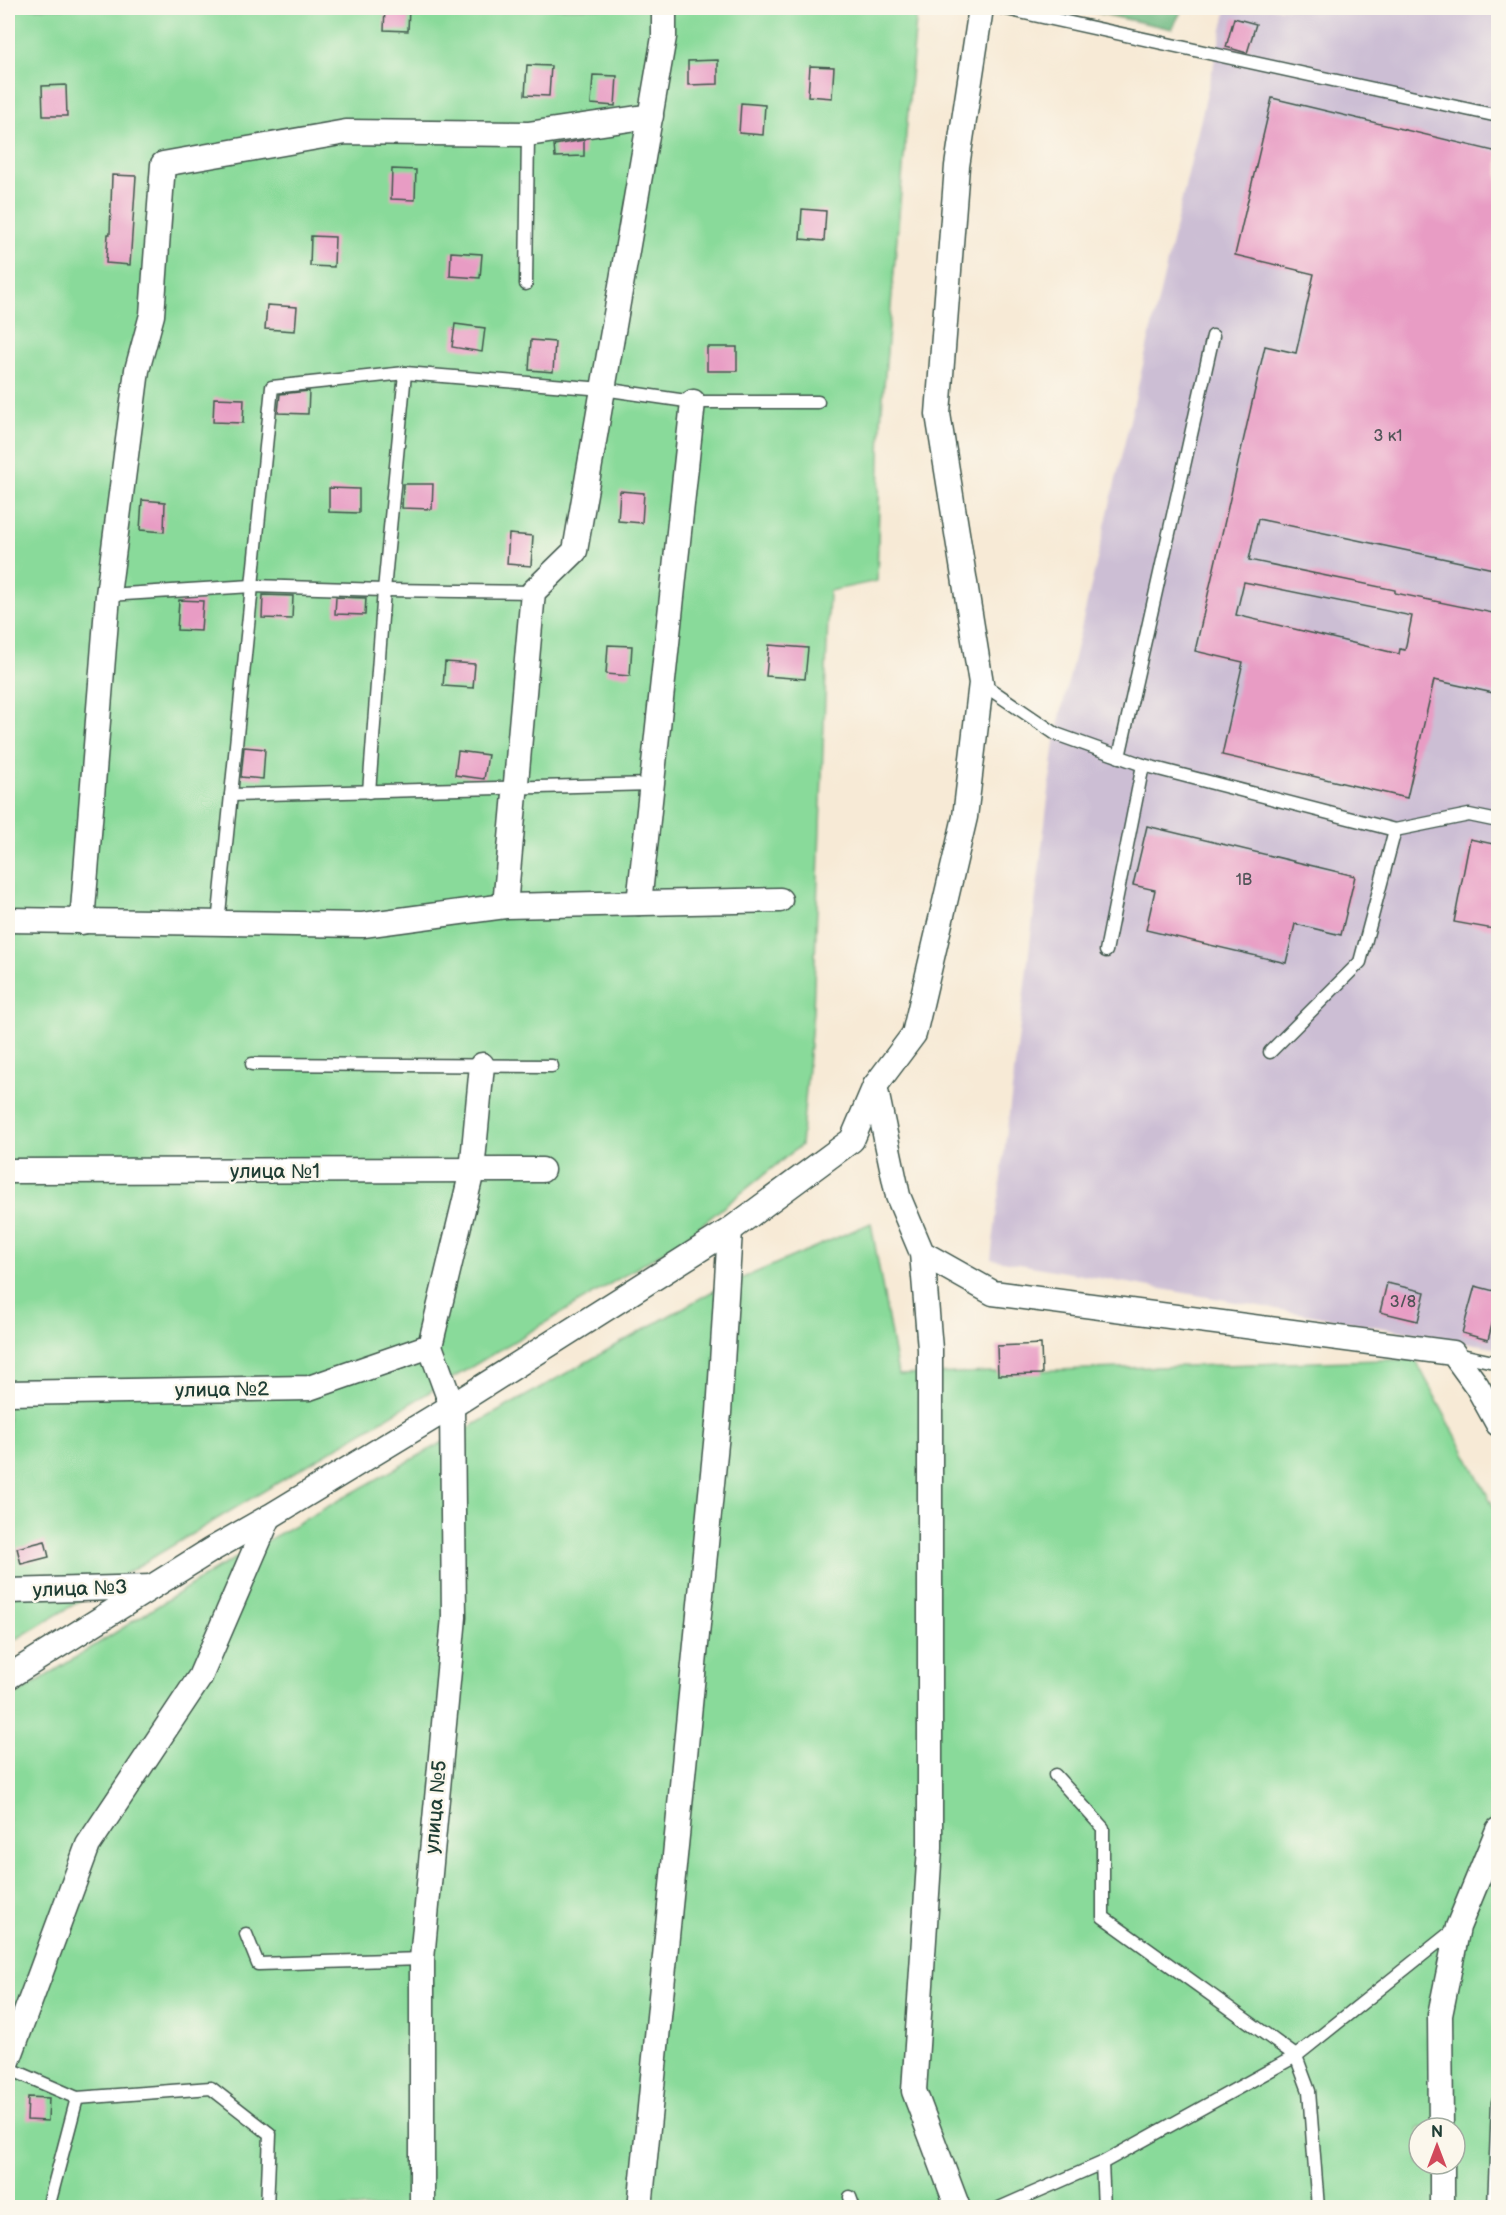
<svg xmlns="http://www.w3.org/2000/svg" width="1506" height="2215" viewBox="0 0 1506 2215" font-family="'Balsamiq Sans',sans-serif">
  <rect width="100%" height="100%" fill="#fbf7ec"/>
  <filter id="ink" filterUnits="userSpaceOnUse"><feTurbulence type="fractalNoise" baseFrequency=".0167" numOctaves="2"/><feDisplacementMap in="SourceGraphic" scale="12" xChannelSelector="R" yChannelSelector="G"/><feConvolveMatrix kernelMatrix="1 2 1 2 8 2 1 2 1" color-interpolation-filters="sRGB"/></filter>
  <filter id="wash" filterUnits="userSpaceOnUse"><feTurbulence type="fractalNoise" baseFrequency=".008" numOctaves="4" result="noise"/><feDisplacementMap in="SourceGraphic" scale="24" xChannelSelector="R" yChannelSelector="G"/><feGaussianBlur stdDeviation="1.35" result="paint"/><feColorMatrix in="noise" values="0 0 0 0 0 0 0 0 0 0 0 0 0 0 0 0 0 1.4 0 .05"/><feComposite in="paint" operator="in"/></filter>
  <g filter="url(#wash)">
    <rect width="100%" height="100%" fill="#f7ead6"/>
    <!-- industrial -->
    <polygon fill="#ccbed4" points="1227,8 1498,8 1498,1348 991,1259 1056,734"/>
    <!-- green -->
    <g fill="#89da9a" stroke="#548c67" stroke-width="1.5" fill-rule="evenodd">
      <polygon points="8,8 917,8 881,420 877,581 829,591 813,1011 801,1145 680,1242 8,1644"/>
      <path d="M 871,1223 L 898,1375 L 1415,1359 L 1498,1515 L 1498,2207 L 8,2208 L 8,1700 L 218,1568 L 715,1290 ZM 1419,2128 L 1455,2128 L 1455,2164 L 1419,2164 Z"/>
    </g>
    <!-- forest -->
    <polygon fill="#6eba82" stroke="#467c5b" stroke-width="1.5" points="1074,8 1183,8 1172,29"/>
    <g id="blocks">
      <!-- building -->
      <g fill="#e89cc4" fill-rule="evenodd">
        <polygon points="385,8 409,8 408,31 384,30"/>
        <polygon points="1234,18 1256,24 1247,53 1226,47"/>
        <polygon points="718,60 718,84 688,85 688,61"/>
        <polygon points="527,65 551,66 549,96 525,95"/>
        <polygon points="810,66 834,67 832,98 808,96"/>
        <polygon points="593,75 617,76 615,106 591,104"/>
        <polygon points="66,85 67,116 43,116 42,86"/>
        <path d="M 1272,98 L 1498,152 L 1498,570 L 1258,519 L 1249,560 L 1395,590 L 1395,593 L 1498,614 L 1498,694 L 1434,680 L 1407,798 L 1222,755 L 1243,662 L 1195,651 L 1265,346 L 1296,353 L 1314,274 L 1235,255 ZM 1244,582 L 1412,616 L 1405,650 L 1400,649 L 1399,654 L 1236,615 Z"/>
        <polygon points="741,103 765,105 763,135 739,133"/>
        <polygon points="584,140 584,156 555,157 554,145"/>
        <polygon points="392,169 416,170 415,200 391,199"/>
        <polygon points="112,175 136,176 130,265 106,263 108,234 110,234"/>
        <polygon points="802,209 826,211 824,241 800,239"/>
        <polygon points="311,236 335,237 334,267 310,266"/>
        <polygon points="451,252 482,254 480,278 450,276"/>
        <polygon points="267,305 297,307 295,331 265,329"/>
        <polygon points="455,324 485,328 482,352 452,347"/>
        <polygon points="531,340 555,342 553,372 529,370"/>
        <rect x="707" y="347" width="30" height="24"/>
        <polygon points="309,391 308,414 278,413 280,394"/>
        <polygon points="214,398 244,399 243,423 213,422"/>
        <polygon points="403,484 433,484 432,509 402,508"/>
        <polygon points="329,488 359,489 359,513 329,512"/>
        <polygon points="620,491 644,493 642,523 618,521"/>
        <polygon points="142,500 165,502 164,532 140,530"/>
        <polygon points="509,534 533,536 531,566 507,564"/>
        <polygon points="263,595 293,596 292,619 262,618"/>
        <polygon points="336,597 366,598 365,615 335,614"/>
        <polygon points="179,600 203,601 201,631 177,630"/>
        <polygon points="608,645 632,646 630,676 606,674"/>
        <polygon points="769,645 808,648 805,679 766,676"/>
        <polygon points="445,662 475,664 473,688 443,686"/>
        <polygon points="244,747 265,749 263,779 241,777"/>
        <polygon points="458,751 488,755 484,779 455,775"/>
        <polygon points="1147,826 1355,876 1341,935 1295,924 1286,963 1146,930 1155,890 1133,885"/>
        <polygon points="1470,839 1498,845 1498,898 1493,929 1454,922"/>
        <polygon points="1387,1283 1425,1292 1418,1321 1380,1312"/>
        <polygon points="1475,1286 1498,1292 1498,1302 1488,1340 1462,1333"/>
        <polygon points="1041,1344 1042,1374 998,1375 997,1346"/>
        <polygon points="45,1541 49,1557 21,1564 17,1548"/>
        <polygon points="28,2097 49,2098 48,2121 27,2120"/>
      </g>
    </g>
  </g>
  <g filter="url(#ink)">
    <use href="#blocks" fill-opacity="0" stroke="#3f574c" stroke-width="1.5"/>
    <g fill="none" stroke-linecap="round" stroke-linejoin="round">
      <defs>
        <g id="lane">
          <polyline points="1002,8 1498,116"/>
          <polyline points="526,284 528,134"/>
          <polyline points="108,595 252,586 384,590 533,592"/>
          <polyline points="981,683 1056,734 1143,765 1395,830 1469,815 1498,821"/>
          <polyline points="1119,757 1213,336"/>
          <polyline points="369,792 384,590 405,373"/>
          <polyline points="231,795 652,784"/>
          <polyline points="218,924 272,387 405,373 603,389 693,402 818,402"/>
          <polyline points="1106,951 1143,765"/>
          <polyline points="1270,1052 1360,962 1395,830"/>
          <polyline points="252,1064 552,1066"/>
          <polyline points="1457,1354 1498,1363"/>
          <polyline points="1055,1775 1103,1828 1103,1917 1296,2056 1309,2091 1318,2208"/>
          <polyline points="246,1934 258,1964 422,1959"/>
          <polyline points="8,2068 77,2098 211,2088 270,2134 267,2208"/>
          <polyline points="1102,2163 1104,2208"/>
          <polyline points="850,2197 854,2208"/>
          <polyline points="48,2208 77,2098"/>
          <polyline points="999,2208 1102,2163 1296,2056 1456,1928"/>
          <polyline points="1494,2208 1498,2102"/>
        </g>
        <g id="street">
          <polyline points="639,903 693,402"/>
          <polyline points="505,906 533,592 575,551 664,37 664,8"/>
          <polyline points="8,920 363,925 505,906 780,900"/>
          <polyline points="82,922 108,595 137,370 152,315 163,164 346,132 528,134 651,116"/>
          <polyline points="875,1086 898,1196 922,1253 993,1293 1453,1353 1477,1386 1498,1424"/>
          <polyline points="8,1171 542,1170"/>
          <polyline points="922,1253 930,1349 930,1848 914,2091 958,2208"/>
          <polyline points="8,1393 309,1388 430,1346"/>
          <polyline points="8,1591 152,1587"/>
          <polyline points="8,1677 211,1550 269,1517 452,1406 730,1230 852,1140 875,1086 914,1034 965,817 981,683 938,414 957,166 981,8"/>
          <polyline points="8,2061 88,1845 200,1677 269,1517"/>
          <polyline points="1441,2128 1440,2015 1458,1927 1498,1830"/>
          <polyline points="1442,2164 1442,2208"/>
          <polyline points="422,2208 422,1959 454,1617 452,1406 430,1346 472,1171 482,1065"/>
          <polyline points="640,2208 719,1413 730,1230"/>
        </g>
      </defs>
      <!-- lane casing -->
      <use href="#lane" stroke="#3f574c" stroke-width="15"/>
      <!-- street casing -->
      <use href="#street" stroke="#3f574c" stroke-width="27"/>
      <!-- lane -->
      <use href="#lane" stroke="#fff" stroke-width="12"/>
      <!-- street -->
      <use href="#street" stroke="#fff" stroke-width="24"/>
    </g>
  </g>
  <g text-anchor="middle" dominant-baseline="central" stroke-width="5" stroke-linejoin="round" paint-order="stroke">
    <!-- number labels -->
    <g font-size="16" fill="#515558">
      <text x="1388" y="436">3 к1</text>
      <text x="1244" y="880">1В</text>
      <text x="1403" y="1302">3/8</text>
    </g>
    <!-- street labels -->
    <g font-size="20" fill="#1f3d34" stroke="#fbf7ec">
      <text x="275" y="1172">улица №1</text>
      <text transform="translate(222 1390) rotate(-1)">улица №2</text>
      <text transform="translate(80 1589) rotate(-2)">улица №3</text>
      <text transform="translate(436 1807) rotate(-85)">улица №5</text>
    </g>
  </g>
  <!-- margin -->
  <rect width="1506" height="2215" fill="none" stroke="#fbf7ec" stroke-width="30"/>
  <!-- north arrow -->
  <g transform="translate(1437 2146)"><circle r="28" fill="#fbf7ec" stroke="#a3ada2" stroke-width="1.5"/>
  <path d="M0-4.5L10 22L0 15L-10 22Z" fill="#d1495b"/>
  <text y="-9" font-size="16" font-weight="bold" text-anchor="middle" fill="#1f3d34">N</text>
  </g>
</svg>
